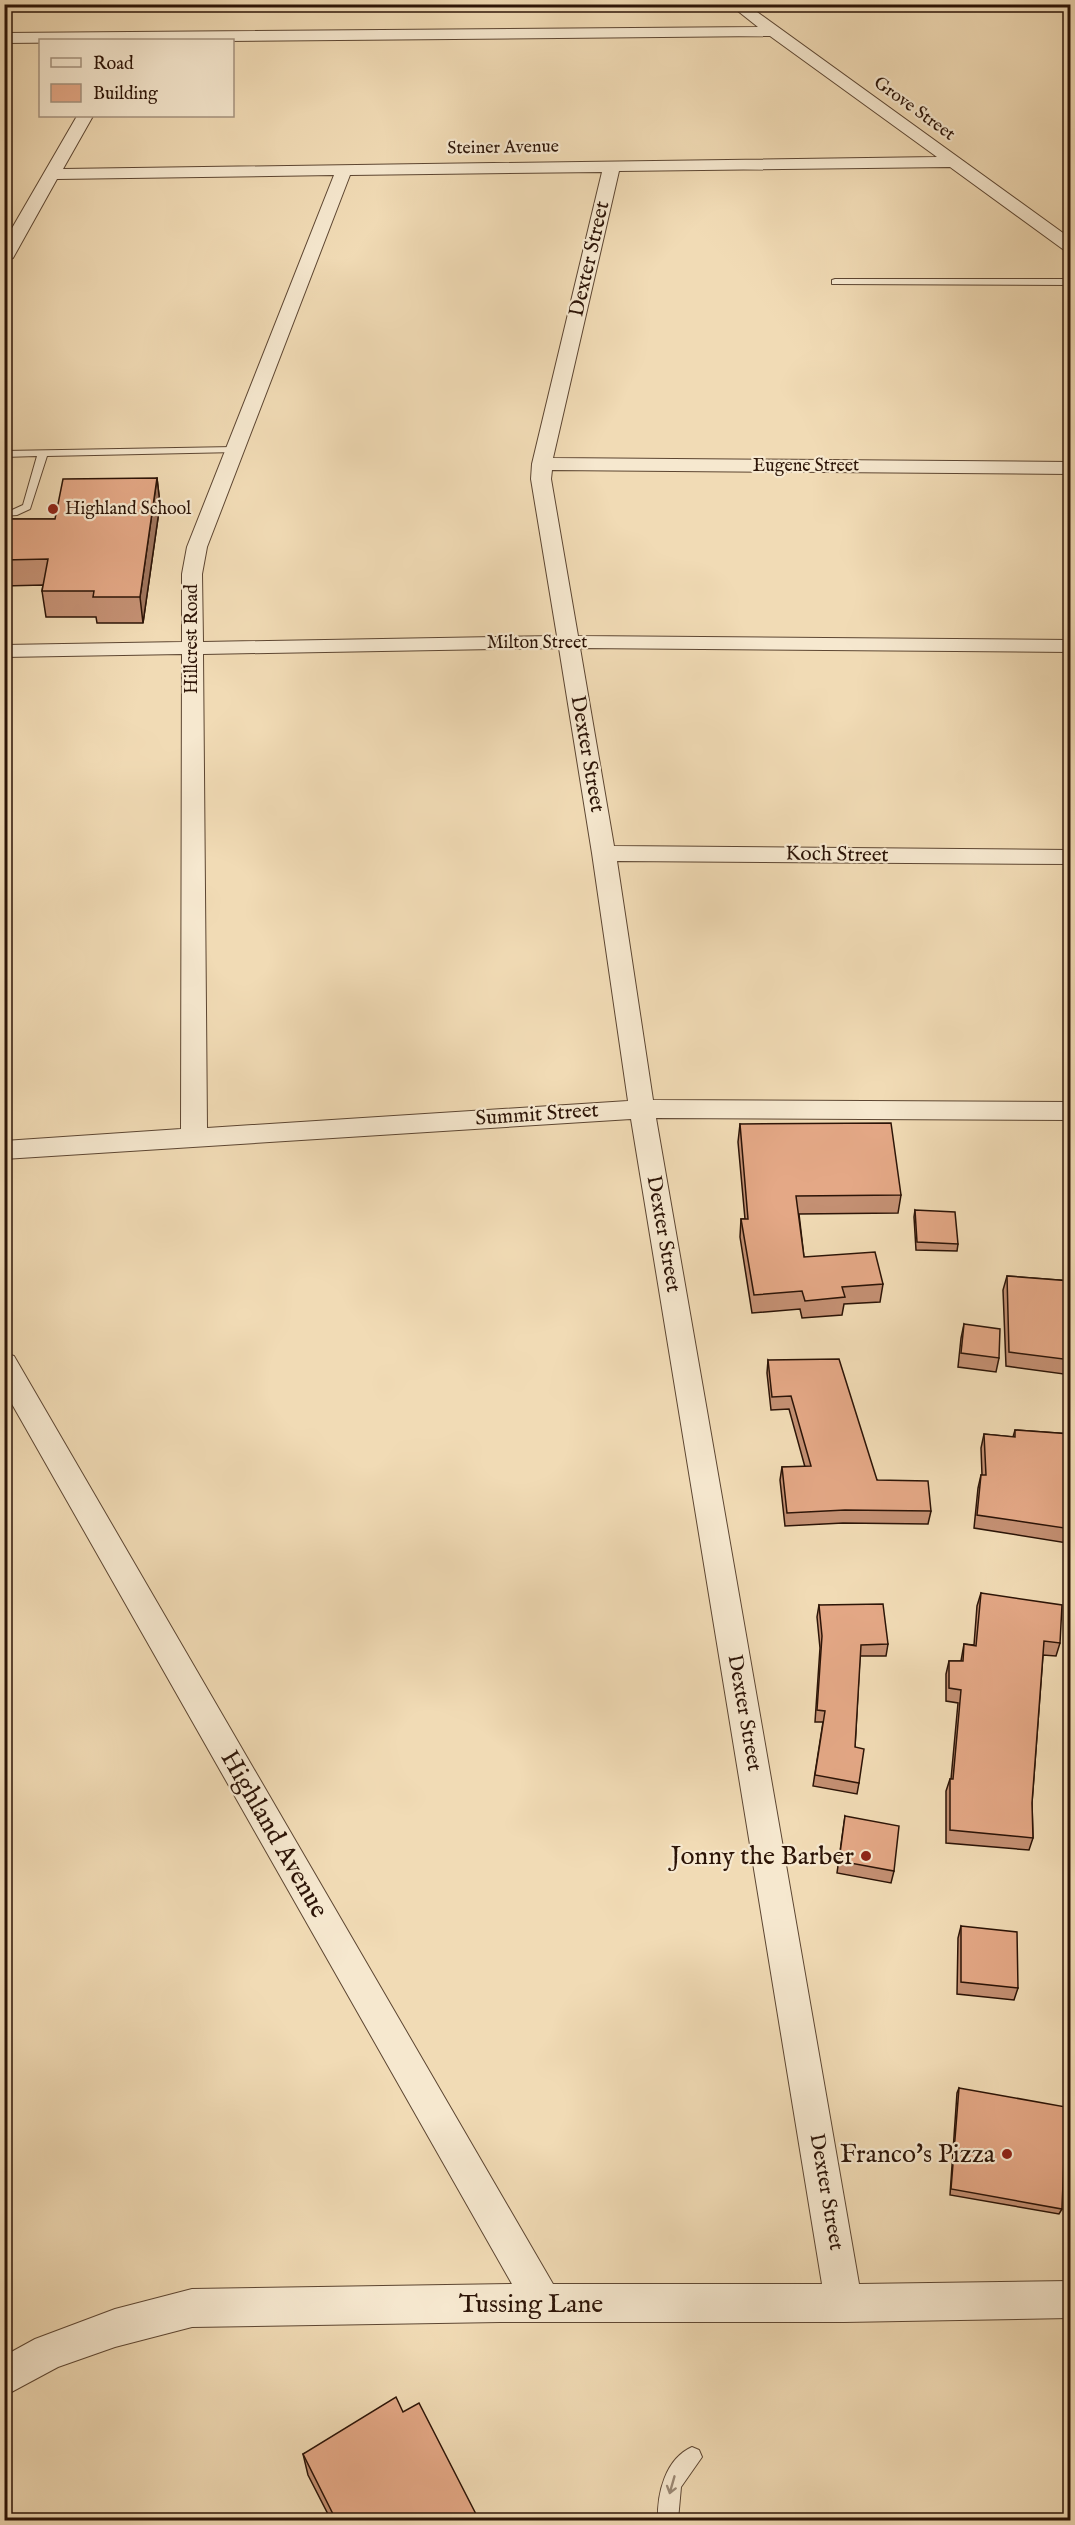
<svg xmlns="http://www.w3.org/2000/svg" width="1075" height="2525" viewBox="0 0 1075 2525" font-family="'IM FELL English',serif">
  <rect width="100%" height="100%" fill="#f1dbb5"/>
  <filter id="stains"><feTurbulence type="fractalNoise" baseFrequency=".00333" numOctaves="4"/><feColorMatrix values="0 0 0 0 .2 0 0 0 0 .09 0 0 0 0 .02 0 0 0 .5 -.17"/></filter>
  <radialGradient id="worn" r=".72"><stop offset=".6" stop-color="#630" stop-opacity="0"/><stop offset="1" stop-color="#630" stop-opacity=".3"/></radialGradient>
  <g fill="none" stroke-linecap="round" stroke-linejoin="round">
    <defs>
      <g id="lane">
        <polygon points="835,279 1070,279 1070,285 832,284 832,280"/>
        <polygon points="234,447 237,448 237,452 47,456 30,509 17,515 4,516 4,510 12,510 23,505 37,456 4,457 4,451"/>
        <path d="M 692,2447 L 699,2450 L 702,2457 L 681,2487 L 678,2520 L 658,2520 C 657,2494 665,2459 692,2447 Z"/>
      </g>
      <path id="street" d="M 729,4 L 746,4 L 1070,238 L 1070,251 L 1064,250 L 950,167 L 619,171 L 553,458 L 1070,462 L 1070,474 L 552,470 L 551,479 L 578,636 L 1070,640 L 1070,652 L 580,648 L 614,846 L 1070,850 L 1070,864 L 617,861 L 653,1100 L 1070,1102 L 1070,1120 L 656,1118 L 859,2284 L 1070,2281 L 1070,2318 L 844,2322 L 500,2322 L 192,2327 L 115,2347 L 58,2367 L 4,2396 L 4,2356 L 35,2339 L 115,2309 L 192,2289 L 512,2284 L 4,1390 L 4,1353 L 14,1356 L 553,2284 L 822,2284 L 631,1119 L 4,1159 L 4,1141 L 181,1129 L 182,654 L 4,657 L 4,645 L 182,642 L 182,574 L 187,547 L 334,175 L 57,179 L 13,258 L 4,263 L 4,242 L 77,116 L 93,116 L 63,169 L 937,157 L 770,36 L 4,43 L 4,33 L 758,27 ZM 602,172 L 532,464 L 531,479 L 557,636 L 203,642 L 202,574 L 207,547 L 350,175 ZM 559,648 L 592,853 L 628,1101 L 207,1128 L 203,654 Z"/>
    </defs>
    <!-- lane casing -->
    <use href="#lane" stroke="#5d4632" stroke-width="2"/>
    <!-- street casing -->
    <use href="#street" stroke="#5d4632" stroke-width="2"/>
    <!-- lane -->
    <use href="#lane" fill="#f6e8cf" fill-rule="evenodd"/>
    <!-- street -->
    <use href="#street" fill="#f6e8cf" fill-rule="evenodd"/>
  </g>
  <!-- wall -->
  <g fill="#c49073" stroke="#2c1407" stroke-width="1.5">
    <polygon points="157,478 160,504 143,623 97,623 96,617 46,617 42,591 43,585 4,586 4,519 55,519"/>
    <polygon points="740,1124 901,1195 898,1213 799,1214 804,1257 883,1284 880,1302 844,1304 842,1315 802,1318 800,1309 752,1313 740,1237 741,1219 745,1219 738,1142"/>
    <polygon points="915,1210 958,1244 957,1251 916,1250 914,1217"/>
    <polygon points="1007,1276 1071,1281 1071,1375 1006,1366 1003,1290"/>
    <polygon points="964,1324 999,1358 996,1372 958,1367 961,1338"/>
    <polygon points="768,1360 877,1480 931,1511 928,1524 843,1523 785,1526 780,1480 782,1467 805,1467 789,1409 771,1410 767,1373"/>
    <polygon points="1015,1430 1071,1434 1071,1532 1067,1543 974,1528 978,1488 981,1475 982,1475 981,1448 984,1434 1013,1437"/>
    <polygon points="981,1593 1060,1643 1056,1656 1043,1655 1032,1803 1033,1838 1029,1850 946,1843 946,1791 950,1779 951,1779 958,1703 946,1701 946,1674 949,1661 961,1661 964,1644 974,1645 977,1606"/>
    <polygon points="819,1605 888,1644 886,1656 860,1656 855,1747 859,1783 857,1794 813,1786 823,1722 815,1722 820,1648 817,1617"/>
    <polygon points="845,1816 894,1871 891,1883 837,1873"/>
    <polygon points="961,1926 1018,1988 1014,2000 957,1994 958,1938"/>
    <polygon points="959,2088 1062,2209 1059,2214 950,2195 957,2093"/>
    <polygon points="403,2412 479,2520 331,2520 308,2475 303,2454"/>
  </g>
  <!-- shaded-wall -->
  <polygon fill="#a0765e" stroke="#2c1407" stroke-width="1.5" points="157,478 160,504 143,623 140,597"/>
  <!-- building -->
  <g fill="#e4a886" stroke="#2c1407" stroke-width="1.5">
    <polygon points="157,478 140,597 93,597 94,591 42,591 48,559 4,560 4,519 55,519 63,479"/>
    <polygon points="891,1123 901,1195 796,1196 804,1257 875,1252 883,1284 842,1287 845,1297 805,1301 802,1291 754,1295 741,1219 748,1219 740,1124"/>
    <polygon points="915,1210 955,1212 958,1244 917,1242"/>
    <polygon points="1007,1276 1071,1281 1071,1360 1009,1352"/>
    <polygon points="964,1324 1000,1329 999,1358 961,1353"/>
    <polygon points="839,1359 877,1480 928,1481 931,1511 845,1510 787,1513 782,1467 811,1466 791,1396 772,1397 768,1360"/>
    <polygon points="1015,1430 1071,1434 1071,1529 977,1515 981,1475 986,1475 984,1434 1015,1437"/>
    <polygon points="981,1593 1062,1605 1060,1643 1044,1641 1032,1803 1033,1838 950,1830 950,1779 953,1779 961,1690 949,1688 949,1661 963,1661 964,1644 976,1646"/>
    <polygon points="883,1604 888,1644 861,1645 855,1747 864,1749 859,1783 815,1775 825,1711 817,1710 822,1636 819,1605"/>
    <polygon points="845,1816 899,1826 894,1871 839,1861"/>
    <polygon points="961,1926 1017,1932 1018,1988 961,1982"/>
    <polygon points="959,2088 1066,2107 1062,2209 951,2189"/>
    <polygon points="396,2397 403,2412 419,2403 479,2520 336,2520 303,2454"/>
    <polygon points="488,2515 491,2520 480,2520"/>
  </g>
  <!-- one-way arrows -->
  <defs><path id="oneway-shaft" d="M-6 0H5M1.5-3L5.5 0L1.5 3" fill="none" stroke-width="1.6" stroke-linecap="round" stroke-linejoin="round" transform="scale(1.5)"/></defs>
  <use stroke="#9b8975" href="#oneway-shaft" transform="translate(672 2485) rotate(106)"/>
  <!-- markers -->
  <g fill="#8f2418" stroke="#f6e8cf" stroke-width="2">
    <circle cx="53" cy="509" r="6"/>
    <circle cx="866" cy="1856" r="6"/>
    <circle cx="1007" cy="2154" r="6"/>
  </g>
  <g text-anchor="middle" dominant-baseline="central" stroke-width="4.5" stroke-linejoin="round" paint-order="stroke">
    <!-- far-street labels -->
    <g font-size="18" fill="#2c1407" stroke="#f6e8cf">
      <text transform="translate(914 109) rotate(36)">Grove Street</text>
      <text transform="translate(503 148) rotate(-1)">Steiner Avenue</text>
      <text x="806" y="466">Eugene Street</text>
      <text transform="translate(192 639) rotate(-90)">Hillcrest Road</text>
      <text x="537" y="643">Milton Street</text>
    </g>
    <!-- far-poi labels -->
    <g font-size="18" fill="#2c1407" stroke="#f6e8cf" text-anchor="start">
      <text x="65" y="509">Highland School</text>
    </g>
    <!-- street labels -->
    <g font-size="21" fill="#2c1407" stroke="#f6e8cf">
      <text transform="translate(590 259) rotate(-77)">Dexter Street</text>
      <text transform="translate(587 754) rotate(80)">Dexter Street</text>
      <text transform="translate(837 855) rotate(1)">Koch Street</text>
      <text transform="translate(537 1115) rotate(-4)">Summit Street</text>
      <text transform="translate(663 1234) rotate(80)">Dexter Street</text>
      <text transform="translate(744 1713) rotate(80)">Dexter Street</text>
      <text transform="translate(826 2192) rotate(80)">Dexter Street</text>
    </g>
    <!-- near-street labels -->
    <g font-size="26" fill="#2c1407" stroke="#f6e8cf">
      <text transform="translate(274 1834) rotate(60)">Highland Avenue</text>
      <text x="531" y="2304">Tussing Lane</text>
    </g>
    <!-- near-poi labels -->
    <g font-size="26" fill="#2c1407" stroke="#f6e8cf" text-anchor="end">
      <text x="854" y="1856">Jonny the Barber</text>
      <text x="995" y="2154">Franco's Pizza</text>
    </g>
  </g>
  <!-- margin -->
  <rect width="1075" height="2525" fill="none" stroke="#f1dbb5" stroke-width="24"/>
  <rect x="6" y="6" width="1063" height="2513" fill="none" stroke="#2c1407" stroke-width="3"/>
  <rect x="12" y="12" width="1051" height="2501" fill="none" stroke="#2c1407" stroke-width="1.5"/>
  <!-- legend -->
  <rect x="39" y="39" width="195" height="78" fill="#f6e8cf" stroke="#a5937f" stroke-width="1.5"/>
  <rect x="51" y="58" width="30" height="9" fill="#f6e8cf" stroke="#a5937f" stroke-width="1.5"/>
  <text x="93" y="69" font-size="18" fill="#2c1407">Road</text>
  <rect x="51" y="84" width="30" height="18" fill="#e4a886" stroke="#a5937f" stroke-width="1.5"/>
  <text x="93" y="99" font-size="18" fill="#2c1407">Building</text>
  <rect width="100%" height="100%" filter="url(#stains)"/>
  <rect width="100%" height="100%" fill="url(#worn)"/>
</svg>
